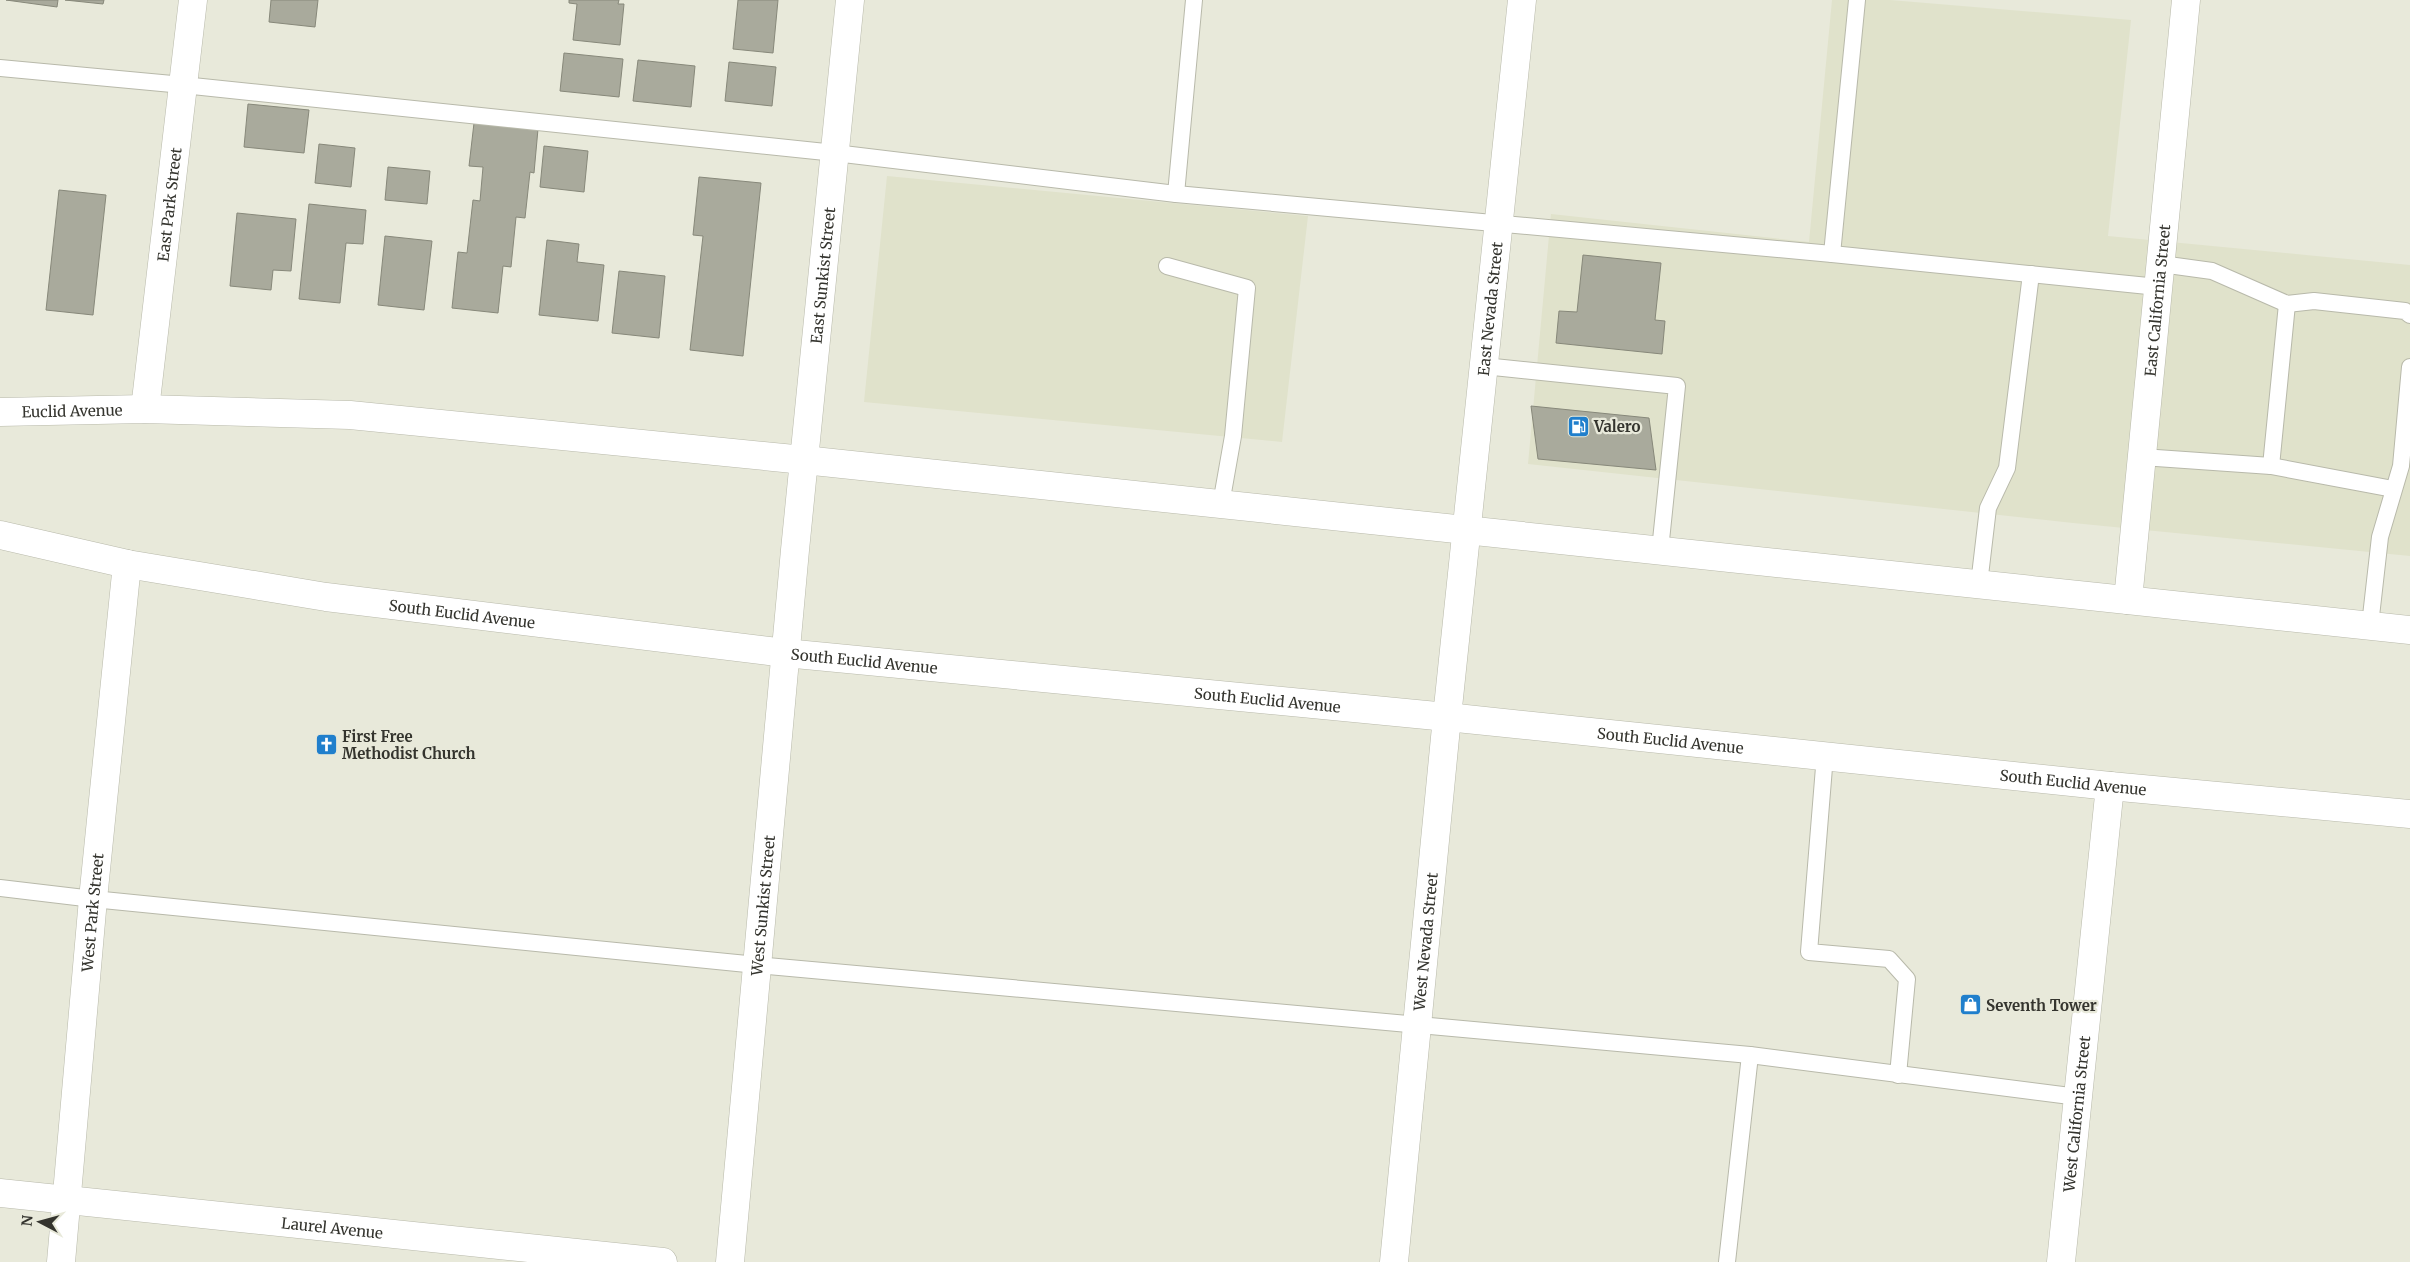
<svg xmlns="http://www.w3.org/2000/svg" width="2410" height="1262" viewBox="0 0 2410 1262" font-family="Merriweather,serif">
  <rect width="100%" height="100%" fill="#e8e9da"/>
  <!-- built -->
  <g fill="#e0e2cb">
    <polygon points="1832,0 1890,0 2131,20 2108,236 2410,265 2410,556 2073,523 1528,464 1551,214 1809,242"/>
    <polygon points="887,176 1308,216 1282,442 864,402"/>
  </g>
  <!-- building -->
  <g fill="#a9aa9c" stroke="#87887a">
    <polygon points="6,0 58,0 57,7"/>
    <polygon points="65,0 104,0 103,4"/>
    <polygon points="271,0 318,0 315,27 269,22"/>
    <polygon points="569,0 619,0 618,4 624,4 620,45 573,40 577,4 569,3"/>
    <polygon points="738,0 778,0 773,53 733,49"/>
    <polygon points="564,53 623,59 619,97 560,91"/>
    <polygon points="638,60 695,66 691,107 633,101"/>
    <polygon points="729,62 776,67 772,106 725,101"/>
    <polygon points="248,104 309,110 304,153 244,147"/>
    <polygon points="474,123 538,129 534,173 530,172 525,218 516,217 511,267 503,266 498,313 452,308 458,252 467,253 473,200 480,201 483,167 469,166"/>
    <polygon points="319,144 355,148 351,187 315,183"/>
    <polygon points="544,146 588,151 584,192 540,187"/>
    <polygon points="388,167 430,171 427,204 385,200"/>
    <polygon points="699,177 761,183 743,356 690,350 703,236 693,235"/>
    <polygon points="59,190 106,195 93,315 46,310"/>
    <polygon points="309,204 366,210 363,244 346,243 340,303 299,299"/>
    <polygon points="237,213 296,219 291,271 273,270 271,290 230,286"/>
    <polygon points="385,236 432,241 424,310 378,305"/>
    <polygon points="547,240 579,244 577,262 604,265 598,321 539,315"/>
    <polygon points="1583,255 1661,263 1655,320 1665,321 1662,354 1556,343 1559,311 1577,312"/>
    <polygon points="619,271 665,276 659,338 612,333"/>
    <polygon points="1531,406 1649,418 1656,470 1538,459"/>
  </g>
  <g fill="none" stroke-linecap="round" stroke-linejoin="round">
    <defs>
      <g id="service">
        <polyline points="0,68 183,85 835,153 1176,194 1832,254 2158,287"/>
        <polyline points="1176,194 1194,0"/>
        <polyline points="1832,254 1857,0"/>
        <polyline points="2161,264 2212,271 2287,304 2314,301 2405,311 2410,315"/>
        <polyline points="1167,266 1247,288 1233,436 1221,504"/>
        <polyline points="1484,366 1677,386 1660,550"/>
        <polyline points="2142,457 2271,466 2393,489"/>
        <polyline points="2271,466 2287,304"/>
        <polyline points="1979,584 1988,508 2007,468 2031,274"/>
        <polyline points="2370,625 2380,537 2401,466 2410,367"/>
        <polyline points="1825,755 1809,952 1889,959 1907,979 1898,1075"/>
        <polyline points="0,888 93,899 757,965 1750,1055 2078,1097"/>
        <polyline points="1727,1262 1750,1055"/>
      </g>
      <g id="minor">
        <path id="s1" d="M 145,409 L 193,0"/>
        <path id="s2" d="M 2128,600 L 2186,0"/>
        <path id="s3" d="M 0,1193 L 663,1262"/>
        <path id="s4" d="M 61,1262 L 93,899 L 127,564"/>
        <path id="s5" d="M 730,1262 L 795,550 L 850,0"/>
        <path id="s6" d="M 1394,1262 L 1447,717 L 1522,0"/>
        <path id="s7" d="M 2061,1262 L 2110,786"/>
      </g>
      <g id="primary">
        <path id="s8" d="M 0,412 L 145,409 L 350,415 L 804,460 L 2410,630"/>
        <path id="s9" d="M 0,535 L 127,564 L 326,597 L 785,653 L 1447,717 L 2110,786 L 2410,814"/>
      </g>
    </defs>
    <!-- service casing -->
    <use href="#service" stroke="#b8b9aa" stroke-width="18"/>
    <!-- minor casing -->
    <use href="#minor" stroke="#b8b9aa" stroke-width="29"/>
    <!-- primary casing -->
    <use href="#primary" stroke="#b8b9aa" stroke-width="29"/>
    <!-- service -->
    <use href="#service" stroke="#fff" stroke-width="16"/>
    <!-- minor -->
    <use href="#minor" stroke="#fff" stroke-width="28"/>
    <!-- primary -->
    <use href="#primary" stroke="#fff" stroke-width="28"/>
  </g>
  <!-- icons -->
  <defs>
    <symbol id="fuel-square" viewBox="-11 -11 22 22"><rect x="-9" y="-9" width="18" height="18" rx="4" fill="#207fcc" stroke="#e8e9da"/><path d="M-5.5-6h7V0h2V4h1.3V-2.5L3-4.5l.8-.8L6-3V5H2.5V1h-1V6h-7ZM-4.2-4.7v3.2H.2V-4.7Z" fill="#fff"/></symbol>
    <symbol id="church-square" viewBox="-11 -11 22 22"><rect x="-9" y="-9" width="18" height="18" rx="4" fill="#207fcc" stroke="#e8e9da"/><path d="M-1.2-6h2.4v3.5h3.3v2.4h-3.3V6h-2.4V-.1h-3.3v-2.4h3.3Z" fill="#fff"/></symbol>
    <symbol id="shop-square" viewBox="-11 -11 22 22"><rect x="-9" y="-9" width="18" height="18" rx="4" fill="#207fcc" stroke="#e8e9da"/><path d="M-5-2.5h2.3a2.7 3.5 0 0 1 5.4 0H5L5.5 6h-11ZM-1.5-2.5h3a1.5 2.3 0 0 0-3 0Z" fill="#fff"/></symbol>
  </defs>
  <g fill-rule="evenodd">
    <use href="#fuel-square" x="1566" y="414" width="25" height="25"/>
    <use href="#church-square" x="314" y="732" width="25" height="25"/>
    <use href="#shop-square" x="1958" y="992" width="25" height="25"/>
  </g>
  <g text-anchor="middle" dominant-baseline="central" stroke-width="4.5" stroke-linejoin="round" paint-order="stroke">
    <!-- street labels -->
    <g font-size="15" fill="#34342e" stroke="#e8e9da">
      <text stroke="none"><textPath href="#s1" startOffset="206">East Park Street</textPath></text>
      <text stroke="none"><textPath href="#s5" startOffset="991">East Sunkist Street</textPath></text>
      <text stroke="none"><textPath href="#s2" startOffset="301">East California Street</textPath></text>
      <text stroke="none"><textPath href="#s6" startOffset="958">East Nevada Street</textPath></text>
      <text stroke="none"><textPath href="#s8" startOffset="72">Euclid Avenue</textPath></text>
      <text stroke="none"><textPath href="#s9" startOffset="469">South Euclid Avenue</textPath></text>
      <text stroke="none"><textPath href="#s9" startOffset="874">South Euclid Avenue</textPath></text>
      <text stroke="none"><textPath href="#s9" startOffset="1279">South Euclid Avenue</textPath></text>
      <text stroke="none"><textPath href="#s9" startOffset="1684">South Euclid Avenue</textPath></text>
      <text stroke="none"><textPath href="#s9" startOffset="2089">South Euclid Avenue</textPath></text>
      <text stroke="none"><textPath href="#s5" startOffset="358">West Sunkist Street</textPath></text>
      <text stroke="none"><textPath href="#s4" startOffset="351">West Park Street</textPath></text>
      <text stroke="none"><textPath href="#s6" startOffset="322">West Nevada Street</textPath></text>
      <text stroke="none"><textPath href="#s7" startOffset="149">West California Street</textPath></text>
      <text stroke="none"><textPath href="#s3" startOffset="334">Laurel Avenue</textPath></text>
    </g>
    <!-- poi labels -->
    <g font-size="15" font-weight="bold" fill="#34342e" stroke="#e8e9da" text-anchor="start">
      <text x="1594" y="426">Valero</text>
      <text x="342" y="736">First Free<tspan x="342" dy="17">Methodist Church</tspan></text>
      <text x="1986" y="1005">Seventh Tower</text>
    </g>
  </g>
  <!-- north arrow -->
  <g transform="translate(40 1222) rotate(276)" stroke="#e8e9da" stroke-width="4" paint-order="stroke">
  <path d="M0-4L9 19L0 12L-9 19Z" fill="#34342e"/>
  <text y="-8" font-size="14" font-weight="bold" text-anchor="middle" fill="#34342e">N</text>
  </g>
</svg>
